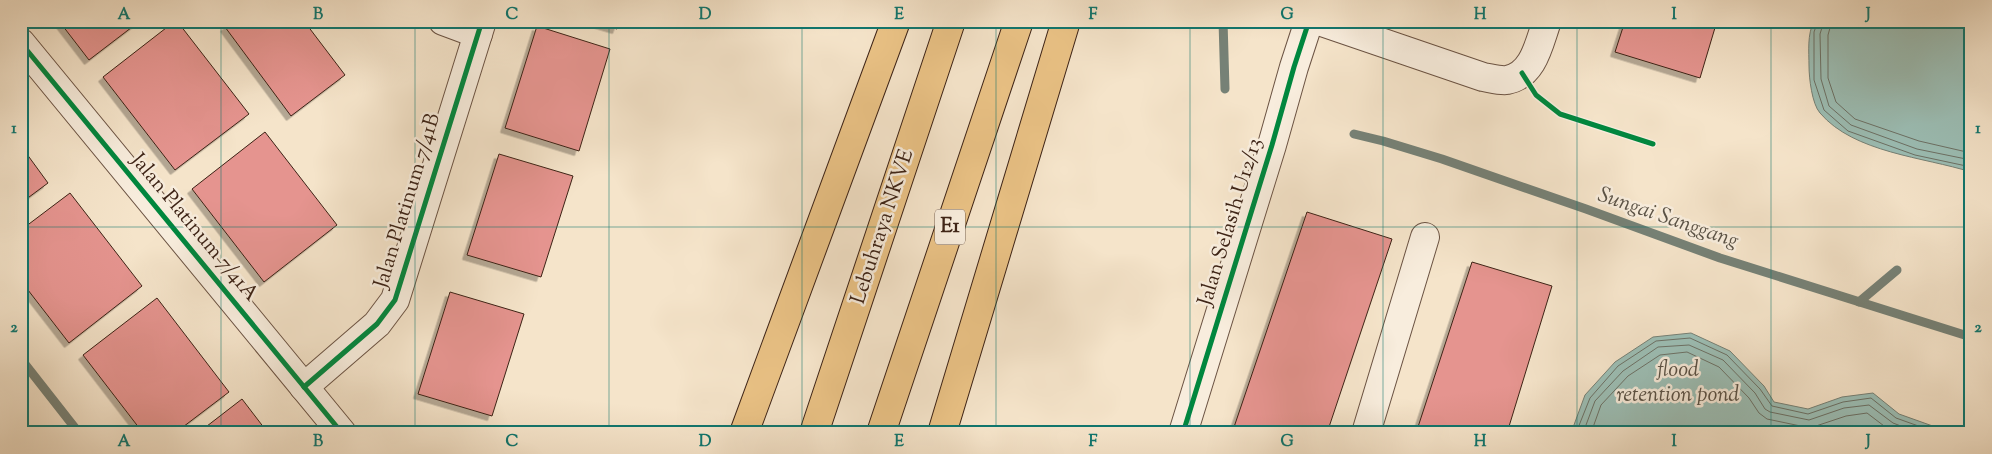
<svg xmlns="http://www.w3.org/2000/svg" width="1992" height="454" viewBox="0 0 1992 454" font-family="'Sorts Mill Goudy',serif">
  <defs>
    <filter id="shadow"><feDropShadow dx="-4.5" dy="4.5" stdDeviation="0" flood-color="#0004"/></filter>
  </defs>
  <rect width="100%" height="100%" fill="#f5e4ca"/>
  <filter id="stains"><feTurbulence type="fractalNoise" baseFrequency=".004" numOctaves="4"/><feColorMatrix values="0 0 0 0 .2 0 0 0 0 .09 0 0 0 0 .02 0 0 0 .5 -.17"/></filter>
  <radialGradient id="worn" r=".72"><stop offset=".6" stop-color="#630" stop-opacity="0"/><stop offset="1" stop-color="#630" stop-opacity=".3"/></radialGradient>
  <!-- water -->
  <g fill="#9cbfb6" stroke="#768176">
    <path d="M 1814,21 L 1971,21 L 1971,172 C 1924,157 1854,153 1820,113 C 1812,104 1809,78 1809,66 C 1809,51 1807,35 1814,21 Z"/>
    <polygon points="1691,333 1730,351 1764,386 1774,402 1808,409 1842,397 1873,393 1899,414 1941,429 1971,425 1971,433 1571,433 1585,395 1615,362 1653,337"/>
  </g>
  <g fill="none" stroke-linecap="round" stroke-linejoin="round">
    <!-- shore -->
    <g stroke="#6c7166" stroke-width="1">
      <polyline points="1818,21 1814,32 1814,80 1824,110 1848,131 1915,155 1971,167"/>
      <polyline points="1824,21 1820,34 1821,79 1829,106 1851,125 1917,149 1971,160"/>
      <polyline points="1832,21 1828,35 1828,78 1836,102 1855,119 1919,141 1971,153"/>
      <polyline points="1576,433 1590,398 1618,366 1656,341 1690,338 1727,355 1760,389 1772,406 1808,414 1843,402 1871,398 1896,418 1938,433"/>
      <polyline points="1583,433 1595,401 1623,371 1658,347 1689,345 1723,360 1755,393 1765,409 1770,412 1809,420 1844,408 1869,405 1893,423 1919,433"/>
      <polyline points="1591,433 1601,405 1628,376 1660,355 1687,352 1719,367 1749,398 1759,413 1767,419 1810,428 1846,416 1867,413 1888,429 1897,433"/>
    </g>
    <!-- stream -->
    <g stroke="#768176" stroke-width="9">
      <polyline points="1223,21 1225,89"/>
      <polyline points="1354,134 1383,141 1442,159 1586,209 1720,258 1971,337"/>
      <polyline points="1859,302 1897,270"/>
      <polyline points="21,359 79,433"/>
    </g>
  </g>
  <!-- building -->
  <g fill="#e5948f" stroke="#3d2316" filter="url(#shadow)">
    <polygon points="59,21 140,21 89,60"/>
    <polygon points="175,21 177,21 249,114 175,170 103,77"/>
    <polygon points="233,21 304,21 345,75 291,116 225,27"/>
    <polygon points="590,21 620,21 617,29"/>
    <polygon points="1625,21 1717,21 1700,78 1615,52"/>
    <polygon points="537,26 610,49 579,151 505,128"/>
    <polygon points="265,132 337,225 264,282 192,189"/>
    <polygon points="21,146 48,183 21,203"/>
    <polygon points="499,154 573,176 541,277 467,255"/>
    <polygon points="70,193 142,286 69,343 21,281 21,230"/>
    <polygon points="1307,212 1392,239 1327,433 1232,433"/>
    <polygon points="1472,262 1552,286 1507,433 1416,433"/>
    <polygon points="450,292 524,314 492,416 418,394"/>
    <polygon points="157,298 229,392 175,433 143,433 83,355"/>
    <polygon points="242,399 268,433 198,433"/>
  </g>
  <g fill="none" stroke-linecap="round" stroke-linejoin="round">
    <defs>
      <g id="street">
        <polyline points="443,21 478,34"/>
        <path d="M 1319,21 L 1483,77 C 1490,78 1500,81 1507,80 C 1534,75 1539,43 1547,21"/>
        <polyline points="21,43 342,433"/>
        <polyline points="304,387 377,324 395,300 482,21"/>
        <polyline points="1183,433 1272,145 1294,67 1309,21"/>
        <polyline points="1366,433 1425,237"/>
      </g>
      <g id="highway">
        <polyline points="744,433 896,21"/>
        <polyline points="814,433 951,21"/>
        <polyline points="881,433 1019,21"/>
        <polyline points="942,433 1066,21"/>
      </g>
    </defs>
    <!-- street casing -->
    <use href="#street" stroke="#6b5343" stroke-width="30"/>
    <!-- highway casing -->
    <use href="#highway" stroke="#3d2316" stroke-width="30"/>
    <!-- street -->
    <use href="#street" stroke="#f8eddd" stroke-width="28"/>
    <!-- highway -->
    <use href="#highway" stroke="#eac285" stroke-width="28"/>
    <defs>
      <g id="cycleway">
        <polyline points="21,43 342,433"/>
        <polyline points="1522,73 1536,95 1560,114 1653,144"/>
        <polyline points="304,387 377,324 395,300 482,21"/>
        <polyline points="1183,433 1272,145 1294,67 1309,21"/>
      </g>
    </defs>
    <!-- cycleway casing -->
    <use href="#cycleway" stroke="#f8eddd" stroke-width="8"/>
    <!-- cycleway -->
    <use href="#cycleway" stroke="#00873e" stroke-width="5"/>
  </g>
  <!-- grid -->
  <path fill="none" stroke="#0f766e" stroke-width="1" stroke-opacity="0.55" d="M 221,21 L 221,433M 415,21 L 415,433M 609,21 L 609,433M 802,21 L 802,433M 996,21 L 996,433M 1190,21 L 1190,433M 1383,21 L 1383,433M 1577,21 L 1577,433M 1771,21 L 1771,433M 21,227 L 1971,227"/>
  <g text-anchor="middle" dominant-baseline="central" stroke-width="5" stroke-linejoin="round" paint-order="stroke">
    <!-- shield labels -->
    <rect fill="#f8eddd" stroke="#756052" stroke-width="1" x="935" y="209.5" width="30" height="35" rx="4"/>
    <g font-size="20" font-weight="bold" fill="#3d2316">
      <text x="950" y="227">E1</text>
    </g>
    <!-- street labels -->
    <g font-size="21" fill="#3d2316" stroke="#f8eddd">
      <text transform="translate(408 201) rotate(-73)">Jalan Platinum 7/41B</text>
      <text transform="translate(1231 222) rotate(-73)">Jalan Selasih U12/13</text>
      <text transform="translate(883 227) rotate(-72)">Lebuhraya NKVE</text>
      <text transform="translate(194 228) rotate(50)">Jalan Platinum 7/41A</text>
    </g>
    <!-- water labels -->
    <g font-size="22" font-style="italic" fill="#5a5246" stroke="#f8eddd">
      <text transform="translate(1668 219) rotate(19)">Sungai Sanggang</text>
      <text x="1678" y="371">flood<tspan x="1678" dy="25">retention pond</tspan></text>
    </g>
  </g>
  <!-- margin -->
  <rect width="1992" height="454" fill="none" stroke="#f5e4ca" stroke-width="55"/>
  <rect x="28" y="28" width="1936" height="398" fill="none" stroke="#0f766e" stroke-width="2"/>
  <g font-size="16" text-anchor="middle" font-weight="bold" fill="#0f766e">
    <text x="124" y="19">A</text>
    <text x="318" y="19">B</text>
    <text x="512" y="19">C</text>
    <text x="705" y="19">D</text>
    <text x="899" y="19">E</text>
    <text x="1093" y="19">F</text>
    <text x="1287" y="19">G</text>
    <text x="1480" y="19">H</text>
    <text x="1674" y="19">I</text>
    <text x="1868" y="19">J</text>
    <text x="14" y="133">1</text>
    <text x="1978" y="133">1</text>
    <text x="14" y="332">2</text>
    <text x="1978" y="332">2</text>
    <text x="124" y="446">A</text>
    <text x="318" y="446">B</text>
    <text x="512" y="446">C</text>
    <text x="705" y="446">D</text>
    <text x="899" y="446">E</text>
    <text x="1093" y="446">F</text>
    <text x="1287" y="446">G</text>
    <text x="1480" y="446">H</text>
    <text x="1674" y="446">I</text>
    <text x="1868" y="446">J</text>
  </g>
  <rect width="100%" height="100%" filter="url(#stains)"/>
  <rect width="100%" height="100%" fill="url(#worn)"/>
</svg>
